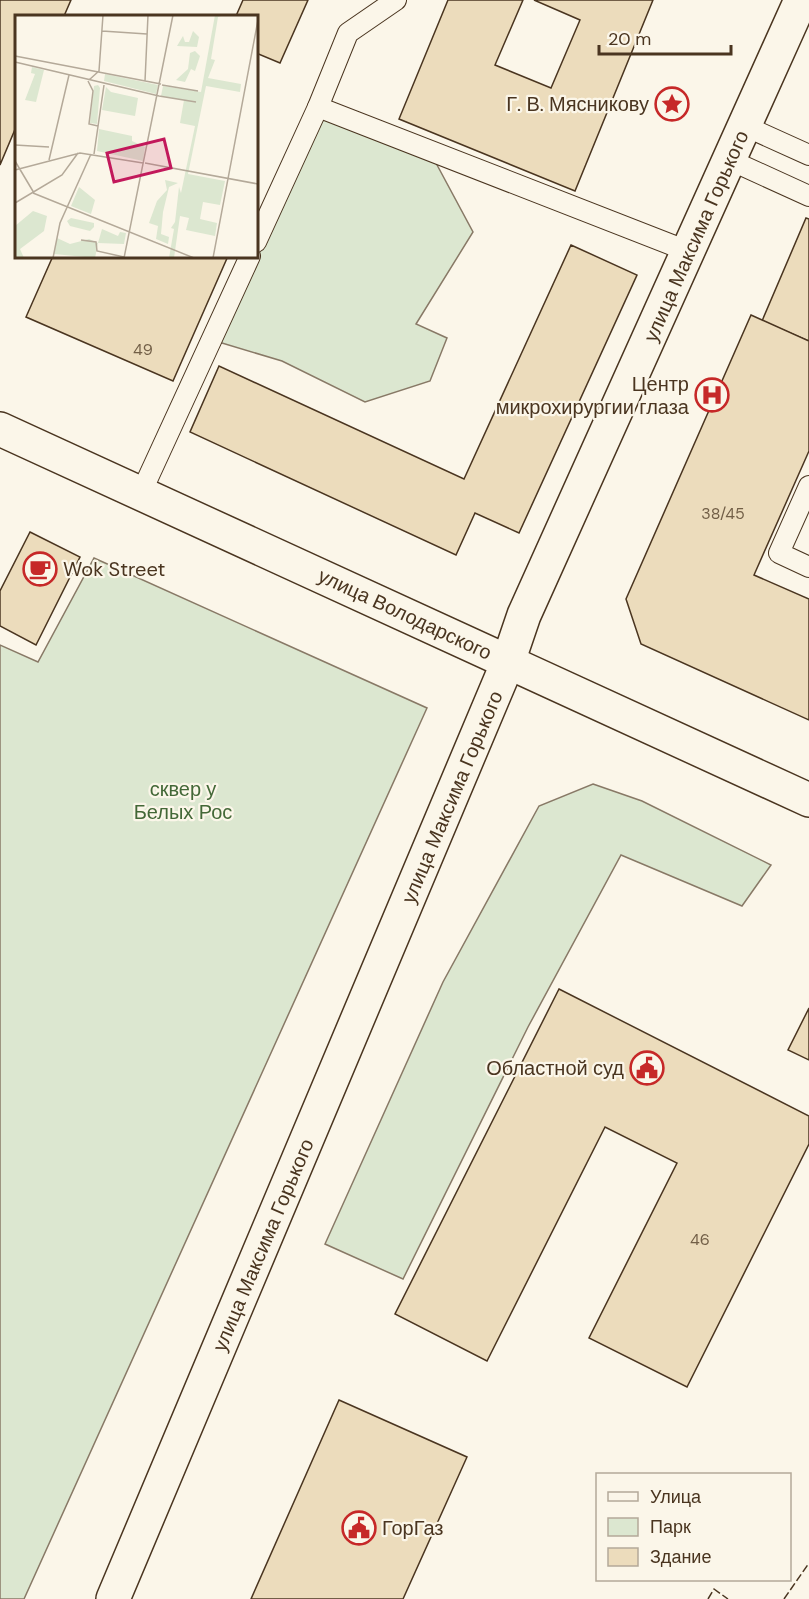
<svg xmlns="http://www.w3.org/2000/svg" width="809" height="1599" viewBox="0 0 809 1599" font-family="'DM Sans',sans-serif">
  <rect width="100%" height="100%" fill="#fbf6e9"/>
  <!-- green -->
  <g fill="#dce7d0" stroke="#887966" stroke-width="1.5">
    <polygon points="318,107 429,150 473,232 416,324 447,338 430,381 365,402 282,361 212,340"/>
    <polygon points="94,558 427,708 24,1599 0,1599 0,645 38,662"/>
    <polygon points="593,784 642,801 771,865 742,906 621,855 528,1027 403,1279 325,1244 443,982 539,806"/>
  </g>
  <!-- building -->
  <g fill="#ecdcbc" stroke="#4a3520" stroke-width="1.5">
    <polygon points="0,0 71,0 64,16 16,16 16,127 0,165"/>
    <polygon points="243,0 308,0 280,63 256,53 256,16 236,16"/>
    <polygon points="448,0 523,0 495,65 551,88 580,20 534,0 653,0 575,191 399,119"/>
    <polygon points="806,218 809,219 809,341 762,321"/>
    <polygon points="571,245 637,275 519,533 475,513 456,555 190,432 219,366 464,479"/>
    <polygon points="53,256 228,256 173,381 26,317"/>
    <polygon points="751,315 809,341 809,451 754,575 809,599 809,720 641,644 626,599"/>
    <polygon points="30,532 80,557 36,645 0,626 0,591"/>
    <polygon points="559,989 809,1116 809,1144 687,1387 589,1338 677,1163 605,1127 487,1361 395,1314"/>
    <polygon points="809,1008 809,1060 788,1050"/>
    <polygon points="339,1400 467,1457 403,1599 251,1599"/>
  </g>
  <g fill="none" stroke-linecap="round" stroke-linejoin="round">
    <defs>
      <g id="lane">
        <polyline points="318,107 348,33 396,0"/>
        <polyline points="745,126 809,155"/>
        <polyline points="730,160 809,196"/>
        <polyline points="256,242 318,107 690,252"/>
        <polyline points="809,486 779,553 809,567"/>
        <polyline points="141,493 250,256"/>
      </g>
      <polyline id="street" points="113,1599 508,662"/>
      <g id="primary">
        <polyline points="0,429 809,800"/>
        <polyline points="508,662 524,615 801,0"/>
      </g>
    </defs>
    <!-- lane casing -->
    <use href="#lane" stroke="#4a3520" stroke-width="22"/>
    <!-- street casing -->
    <use href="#street" stroke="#4a3520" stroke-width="36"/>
    <!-- primary casing -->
    <use href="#primary" stroke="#4a3520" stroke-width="36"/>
    <!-- lane -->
    <use href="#lane" stroke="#fbf6e9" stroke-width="20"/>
    <!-- street -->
    <use href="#street" stroke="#fbf6e9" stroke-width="33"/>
    <!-- primary -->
    <use href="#primary" stroke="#fbf6e9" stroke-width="33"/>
    <!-- fence -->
    <g stroke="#4a3520" stroke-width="1.5" stroke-dasharray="8 3" stroke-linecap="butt">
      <polyline points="708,1599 714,1589 728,1599"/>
      <polyline points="784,1599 809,1563"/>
    </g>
  </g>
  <!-- icons -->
  <defs>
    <symbol id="sight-ring" viewBox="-11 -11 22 22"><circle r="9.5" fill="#fbf6e9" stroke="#c62828" stroke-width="1.5"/><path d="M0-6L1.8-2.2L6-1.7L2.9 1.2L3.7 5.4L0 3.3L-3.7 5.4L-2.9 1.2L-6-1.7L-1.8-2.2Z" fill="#c62828"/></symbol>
    <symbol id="hospital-ring" viewBox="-11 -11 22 22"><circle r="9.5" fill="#fbf6e9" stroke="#c62828" stroke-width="1.5"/><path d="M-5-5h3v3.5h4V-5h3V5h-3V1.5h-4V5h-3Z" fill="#c62828"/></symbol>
    <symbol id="cafe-ring" viewBox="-11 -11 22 22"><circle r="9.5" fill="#fbf6e9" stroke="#c62828" stroke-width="1.5"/><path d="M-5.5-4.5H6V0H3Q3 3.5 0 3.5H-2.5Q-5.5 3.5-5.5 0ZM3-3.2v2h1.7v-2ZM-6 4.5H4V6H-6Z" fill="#c62828"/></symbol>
    <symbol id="civic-ring" viewBox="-11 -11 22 22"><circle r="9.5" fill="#fbf6e9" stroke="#c62828" stroke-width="1.5"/><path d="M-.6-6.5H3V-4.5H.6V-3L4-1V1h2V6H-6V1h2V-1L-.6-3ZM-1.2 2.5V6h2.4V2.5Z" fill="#c62828"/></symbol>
  </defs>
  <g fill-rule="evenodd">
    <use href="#sight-ring" x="653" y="85" width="38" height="38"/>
    <use href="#hospital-ring" x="693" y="376" width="38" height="38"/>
    <use href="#cafe-ring" x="21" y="550" width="38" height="38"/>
    <use href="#civic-ring" x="628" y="1049" width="38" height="38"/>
    <use href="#civic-ring" x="340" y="1509" width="38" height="38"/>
  </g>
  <g text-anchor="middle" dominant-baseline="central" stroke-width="4.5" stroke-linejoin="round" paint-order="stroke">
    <!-- number labels -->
    <g font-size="16" fill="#725f47">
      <text x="143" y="349">49</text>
      <text x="723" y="513">38/45</text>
      <text x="700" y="1239">46</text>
    </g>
    <!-- poi labels -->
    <g font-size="20" fill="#4a3520" stroke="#fbf6e9" text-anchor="end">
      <text x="649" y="104">Г. В. Мясникову</text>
      <text x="689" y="384">Центр<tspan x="689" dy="23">микрохирургии глаза</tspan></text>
      <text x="63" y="569" text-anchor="start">Wok Street</text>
      <text x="624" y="1068">Областной суд</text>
      <text x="382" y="1528" text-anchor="start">ГорГаз</text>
    </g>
    <!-- street labels -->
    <g font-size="20" fill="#4a3520" stroke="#fbf6e9">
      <text transform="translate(696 236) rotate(-66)">улица Максима Горького</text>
      <text transform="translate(405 614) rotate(25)">улица Володарского</text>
      <text transform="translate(452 797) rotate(-67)">улица Максима Горького</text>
      <text transform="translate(263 1245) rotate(-67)">улица Максима Горького</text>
    </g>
    <!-- park labels -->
    <g font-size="20" fill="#436837" stroke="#fbf6e9">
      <text x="183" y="789">сквер у<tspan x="183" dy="23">Белых Рос</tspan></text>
    </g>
  </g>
  <!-- overview -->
  <g transform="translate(15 15)">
    <rect width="243" height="243" fill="#fbf6e9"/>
    <path d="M 200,0 L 209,0 L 203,2 L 196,44 L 200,45 L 193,63 L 226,69 L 225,77 L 191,71 L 173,159 L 210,166 L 205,190 L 188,187 L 185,204 L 202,208 L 200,221 L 171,215 L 174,203 L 165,201 L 159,243 L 154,243 L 159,214 L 156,213 L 160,207 L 164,172 L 166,178 L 180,111 L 165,108 L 169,85 L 146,81 L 148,71 L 186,77 ZM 178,16 L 184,22 L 182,32 L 162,31 L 168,21 L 170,27 L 174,27 ZM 180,36 L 185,41 L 180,56 L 176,54 L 170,67 L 161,65 L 173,54 L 175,38 ZM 17,52 L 29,55 L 21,87 L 10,85 L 20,59 L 16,58 ZM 90,59 L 143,70 L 141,79 L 89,66 ZM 83,70 L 85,73 L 82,109 L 75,108 L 79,71 ZM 91,72 L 96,77 L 123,83 L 120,101 L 87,95 ZM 84,114 L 117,121 L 117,126 L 130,132 L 128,146 L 82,136 ZM 150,165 L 163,168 L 154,172 L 148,197 L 146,219 L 154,222 L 153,229 L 141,224 L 143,211 L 134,208 L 142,186 L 152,175 ZM 64,172 L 80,185 L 76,199 L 56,191 ZM 18,196 L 32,201 L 29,216 L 5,234 L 9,243 L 0,243 L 0,211 ZM 56,203 L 79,208 L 79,212 L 75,216 L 55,211 L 52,206 ZM 87,214 L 103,221 L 105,217 L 111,218 L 109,229 L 83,228 L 80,243 L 39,239 L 42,223 L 55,229 L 74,224 L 83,228 Z" fill="#dce7d0"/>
    <path fill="none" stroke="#b4a999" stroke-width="1.5" d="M 87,16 L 132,19M 0,41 L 146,69M 0,47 L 144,81M 74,65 L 84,56 L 88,0M 73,66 L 78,76 L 74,109 L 83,111M 130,66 L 133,0M 147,70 L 183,76M 144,81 L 181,87M 0,130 L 34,132M 79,139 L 89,70M 34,145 L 54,60M 0,146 L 19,178M 130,148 L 243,169M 0,155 L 65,138 L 128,148M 18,178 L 179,243M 0,188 L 47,160 L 63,138M 66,225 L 81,227 L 82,236 L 109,242M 38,243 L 45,208 L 76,139M 109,243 L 158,0M 198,243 L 243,5"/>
    <path fill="#c2185b" fill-opacity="0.15" stroke="#c2185b" stroke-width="3" d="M 149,124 L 156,153 L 99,167 L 92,138 Z"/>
    <rect width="243" height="243" fill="none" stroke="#4a3520" stroke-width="3"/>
  </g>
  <!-- legend -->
  <rect x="596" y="1473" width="195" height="108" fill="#fbf6e9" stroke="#b4a999" stroke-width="1.5"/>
  <rect x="608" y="1492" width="30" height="9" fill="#fbf6e9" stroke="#b4a999" stroke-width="1.5"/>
  <text x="650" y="1503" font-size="18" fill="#4a3520">Улица</text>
  <rect x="608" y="1518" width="30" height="18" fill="#dce7d0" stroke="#b4a999" stroke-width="1.5"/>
  <text x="650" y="1533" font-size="18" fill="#4a3520">Парк</text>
  <rect x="608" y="1548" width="30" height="18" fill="#ecdcbc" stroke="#b4a999" stroke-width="1.5"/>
  <text x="650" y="1563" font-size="18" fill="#4a3520">Здание</text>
  <!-- scale -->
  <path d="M599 45v9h132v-9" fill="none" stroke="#4a3520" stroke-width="3"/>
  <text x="608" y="45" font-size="18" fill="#4a3520" stroke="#fbf6e9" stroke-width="4.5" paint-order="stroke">20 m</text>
</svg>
